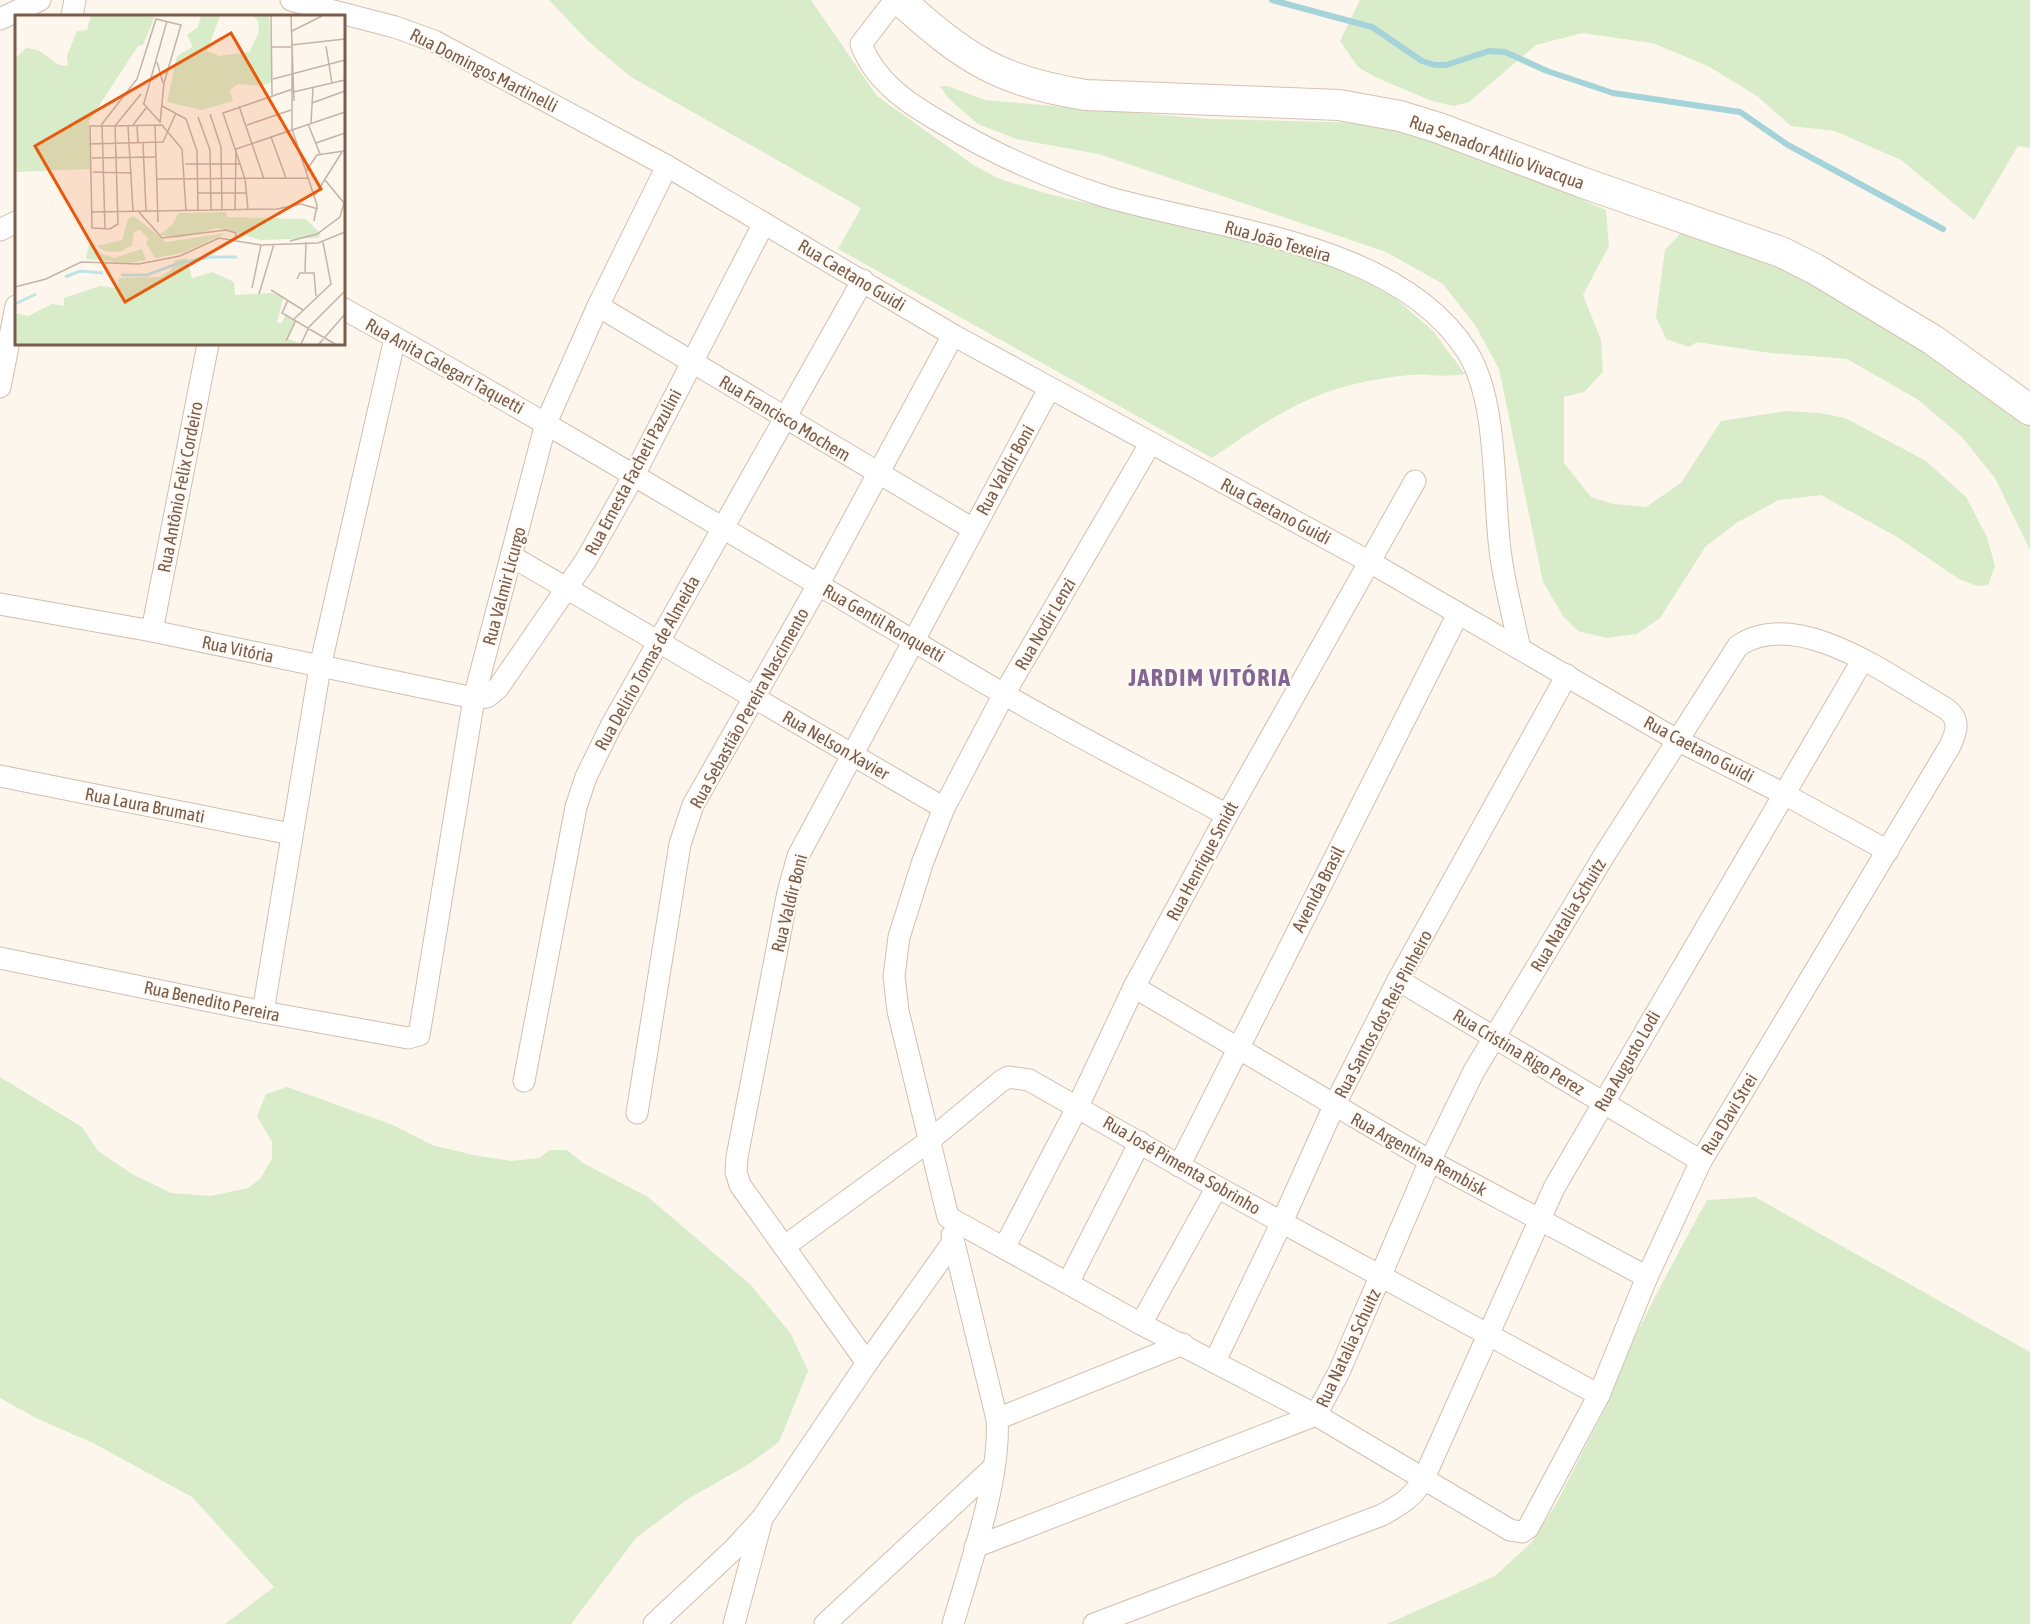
<svg xmlns="http://www.w3.org/2000/svg" width="2030" height="1624" viewBox="0 0 2030 1624" font-family="'Asap Condensed',sans-serif">
  <rect width="100%" height="100%" fill="#fdf6ec"/>
  <!-- green -->
  <g fill="#d8ecc9">
    <path d="M 549,0 L 811,0 L 877,96 L 975,166 L 1000,179 L 1048,194 L 1328,260 L 1395,298 L 1433,331 L 1465,374 C 1451,376 1441,376 1428,375 C 1412,373 1380,379 1364,382 C 1303,394 1262,424 1212,458 L 838,249 L 861,208 L 631,77 L 588,41 Z"/>
    <polygon points="1360,0 2030,0 2030,148 2018,146 1974,220 1901,160 1835,131 1791,126 1757,96 1708,66 1652,43 1582,33 1536,45 1469,102 1454,106 1429,100 1375,77 1358,67 1340,41"/>
    <polygon points="940,86 947,86 985,100 1209,119 1365,123 1456,144 1606,210 1609,246 1583,295 1601,340 1603,372 1584,392 1564,397 1564,463 1591,497 1614,504 1646,507 1681,483 1721,421 1786,411 1820,413 1845,418 1926,461 1966,497 1987,537 1995,566 1988,585 1978,586 1959,579 1897,537 1821,495 1779,500 1738,522 1706,546 1660,618 1637,634 1606,638 1578,631 1563,616 1543,582 1499,369 1475,325 1443,284 1386,252 1099,154 1016,139 978,124 948,98"/>
    <path d="M 1681,233 C 1810,269 1925,342 2030,425 L 2030,550 L 1995,478 L 1961,436 L 1917,399 L 1847,359 L 1771,353 L 1697,342 L 1689,347 L 1666,339 L 1656,317 L 1665,250 Z"/>
    <polygon points="0,1077 82,1127 98,1151 132,1174 171,1193 210,1196 248,1188 260,1179 272,1159 272,1142 257,1116 266,1094 287,1087 393,1125 432,1145 473,1155 511,1161 539,1158 550,1150 567,1150 583,1163 648,1197 751,1285 791,1334 808,1371 779,1442 749,1464 688,1499 636,1538 571,1624 225,1624 274,1587 192,1497 95,1444 38,1419 0,1398"/>
    <path d="M 1755,1197 L 2030,1352 L 2030,1624 L 1387,1624 L 1495,1576 L 1532,1542 L 1556,1504 L 1612,1395 L 1608,1392 C 1639,1327 1672,1263 1707,1200 Z"/>
  </g>
  <g fill="none" stroke-linecap="round" stroke-linejoin="round">
    <!-- stream -->
    <polyline stroke="#a5d3da" stroke-width="6" points="1272,0 1372,27 1422,61 1435,65 1446,65 1489,51 1505,52 1547,71 1613,93 1740,112 1788,145 1943,229"/>
    <defs>
      <g id="street">
        <polyline points="291,0 395,27 434,41 667,166 953,335 1368,561 1677,740 1784,794 1888,851"/>
        <path d="M 895,0 L 861,44 C 875,82 909,104 942,123 C 994,154 1050,179 1107,197 C 1221,230 1400,243 1468,353 C 1498,402 1493,493 1500,550 C 1504,583 1513,616 1520,649"/>
        <polyline points="72,16 75,0"/>
        <polyline points="0,19 40,0"/>
        <polyline points="0,230 16,222"/>
        <polyline points="598,306 973,529"/>
        <path d="M 344,309 C 566,432 783,565 1002,693 C 1075,736 1152,774 1227,815"/>
        <polyline points="0,387 16,306"/>
        <polyline points="511,556 944,808"/>
        <polyline points="0,604 152,631 474,698 487,697 498,688 586,560 633,477 764,223"/>
        <polyline points="152,631 208,344"/>
        <polyline points="0,776 291,834"/>
        <polyline points="0,958 263,1012 408,1038 419,1035 474,698 546,423 598,306 667,166"/>
        <polyline points="1398,980 1701,1161"/>
        <polyline points="1134,987 1430,1161 1647,1277"/>
        <polyline points="263,1012 320,667 395,338"/>
        <polyline points="524,1081 576,807 586,777 611,726 863,280"/>
        <polyline points="637,1113 680,844 693,805 818,585 953,335"/>
        <polyline points="1179,1166 1458,614"/>
        <path d="M 952,1235 L 997,1419 C 1001,1479 970,1565 953,1624"/>
        <polyline points="785,1246 929,1141 1000,1082 1008,1077 1029,1080 1217,1187 1599,1395"/>
        <polyline points="1004,1248 1078,1106 1134,987 1227,815 1415,481"/>
        <polyline points="1068,1283 1140,1142"/>
        <polyline points="1141,1324 1217,1187"/>
        <polyline points="1215,1361 1282,1222 1334,1106 1398,980 1567,675"/>
        <polyline points="867,1363 740,1185 736,1172 737,1157 788,892 798,856 1049,389"/>
        <polyline points="997,1419 1183,1344"/>
        <path d="M 975,1547 L 1316,1415 L 1339,1372 L 1430,1161 L 1474,1071 L 1605,854 L 1738,646 C 1798,605 1892,678 1945,708 C 1961,719 1957,731 1950,746 L 1701,1161 L 1647,1277 L 1599,1395 L 1528,1528 L 1522,1532 L 1510,1530 L 1316,1415 L 1141,1324 L 948,1217 L 898,1011 L 894,976 L 899,937 L 923,861 L 944,808 L 1004,694 L 1150,444"/>
        <polyline points="654,1624 734,1549 763,1517 867,1363 953,1242"/>
        <polyline points="734,1624 761,1523"/>
        <polyline points="825,1624 994,1467"/>
        <path d="M 1094,1624 L 1382,1515 C 1400,1505 1414,1497 1424,1478 L 1554,1188 L 1862,661"/>
      </g>
      <path id="secondary" d="M 900,0 C 964,58 1000,82 1086,95 L 1339,105 L 1400,116 L 1439,128 L 1581,182 L 1781,252 L 1815,269 L 1933,340 L 2030,410"/>
    </defs>
    <!-- street casing -->
    <use href="#street" stroke="#d1beb0" stroke-width="23"/>
    <!-- secondary casing -->
    <use href="#secondary" stroke="#d6c0b0" stroke-width="32"/>
    <!-- street -->
    <use href="#street" stroke="#fff" stroke-width="21"/>
    <!-- secondary -->
    <use href="#secondary" stroke="#fff" stroke-width="30"/>
  </g>
  <g text-anchor="middle" dominant-baseline="central" stroke-width="4.5" stroke-linejoin="round" paint-order="stroke">
    <!-- street labels -->
    <g font-size="18" fill="#7a5c4d" stroke="#fffaf3">
      <text transform="translate(484 70) rotate(27)">Rua Domingos Martinelli</text>
      <text transform="translate(1497 152) rotate(20)">Rua Senador Atilio Vivacqua</text>
      <text transform="translate(1278 241) rotate(16)">Rua João Texeira</text>
      <text transform="translate(852 275) rotate(31)">Rua Caetano Guidi</text>
      <text transform="translate(445 366) rotate(29)">Rua Anita Calegari Taquetti</text>
      <text transform="translate(785 418) rotate(31)">Rua Francisco Mochem</text>
      <text transform="translate(1005 470) rotate(-61)">Rua Valdir Boni</text>
      <text transform="translate(633 472) rotate(-62)">Rua Ernesta Facheti Pazulini</text>
      <text transform="translate(180 487) rotate(-79)">Rua Antônio Felix Cordeiro</text>
      <text transform="translate(1276 511) rotate(28)">Rua Caetano Guidi</text>
      <text transform="translate(504 586) rotate(-75)">Rua Valmir Licurgo</text>
      <text transform="translate(884 623) rotate(30)">Rua Gentil Ronquetti</text>
      <text transform="translate(1045 624) rotate(-60)">Rua Nodir Lenzi</text>
      <text transform="translate(238 649) rotate(12)">Rua Vitória</text>
      <text transform="translate(647 663) rotate(-61)">Rua Delirio Tomas de Almeida</text>
      <text transform="translate(749 708) rotate(-61)">Rua Sebastião Pereira Nascimento</text>
      <text transform="translate(836 745) rotate(30)">Rua Nelson Xavier</text>
      <text transform="translate(1699 749) rotate(28)">Rua Caetano Guidi</text>
      <text transform="translate(145 805) rotate(11)">Rua Laura Brumati</text>
      <text transform="translate(1202 861) rotate(-62)">Rua Henrique Smidt</text>
      <text transform="translate(1318 889) rotate(-63)">Avenida Brasil</text>
      <text transform="translate(789 903) rotate(-76)">Rua Valdir Boni</text>
      <text transform="translate(1568 915) rotate(-59)">Rua Natalia Schuitz</text>
      <text transform="translate(212 1001) rotate(12)">Rua Benedito Pereira</text>
      <text transform="translate(1383 1014) rotate(-62)">Rua Santos dos Reis Pinheiro</text>
      <text transform="translate(1519 1052) rotate(31)">Rua Cristina Rigo Perez</text>
      <text transform="translate(1627 1061) rotate(-60)">Rua Augusto Lodi</text>
      <text transform="translate(1729 1114) rotate(-59)">Rua Davi Strei</text>
      <text transform="translate(1419 1154) rotate(29)">Rua Argentina Rembisk</text>
      <text transform="translate(1182 1165) rotate(30)">Rua José Pimenta Sobrinho</text>
      <text transform="translate(1348 1348) rotate(-65)">Rua Natalia Schuitz</text>
    </g>
    <!-- district labels -->
    <g font-size="24" font-weight="bold" letter-spacing="1.5" fill="#846695" stroke="#fffaf3">
      <text x="1210" y="677">JARDIM VITÓRIA</text>
    </g>
  </g>
  <!-- overview -->
  <g transform="translate(15 15)">
    <rect width="330" height="330" fill="#fdf6ec"/>
    <path d="M 76,1 L 140,1 L 128,30 L 123,31 L 74,106 L 75,154 L 0,157 L 0,44 L 11,33 L 23,35 L 44,50 L 53,51 L 52,41 L 62,16 L 72,15 ZM 186,1 L 205,1 L 192,36 L 204,41 L 234,37 L 244,17 L 243,6 L 238,1 L 254,1 L 257,67 L 246,71 L 223,69 L 215,75 L 218,86 L 187,95 L 152,87 L 162,41 L 178,32 L 172,20 L 183,12 ZM 211,197 L 212,202 L 291,204 L 306,219 L 303,223 L 247,225 L 203,213 L 164,223 L 144,220 L 157,210 L 164,198 ZM 119,201 L 151,227 L 211,218 L 168,238 L 140,243 L 131,228 L 133,223 L 125,215 L 119,217 L 117,230 L 105,237 L 89,236 L 82,231 L 107,225 L 113,204 ZM 74,228 L 87,239 L 99,243 L 127,234 L 131,245 L 114,248 L 71,244 ZM 172,243 L 177,263 L 197,257 L 219,267 L 220,280 L 257,278 L 268,283 L 262,307 L 266,309 L 270,301 L 281,306 L 273,324 L 287,329 L 0,329 L 0,298 L 13,301 L 37,289 L 49,291 L 49,283 L 85,271 L 103,273 L 104,263 L 145,262 L 156,255 L 160,245 Z" fill="#d8ecc9"/>
    <path fill="none" stroke="#bfe3e8" stroke-width="3" d="M 106,260 L 132,260 L 164,248 L 196,242 L 222,242M 50,262 L 65,256 L 88,258M 0,289 L 21,279"/>
    <path fill="none" stroke="#c5b3a7" stroke-width="1.5" d="M 256,1 L 257,80M 276,1 L 279,86M 277,16 L 307,1M 277,24 L 277,114 L 302,190 L 299,206M 276,30 L 330,24M 311,31 L 317,68M 257,32 L 276,32M 142,47 L 148,68M 258,64 L 330,45M 278,77 L 330,65M 126,79 L 100,111 L 103,209 L 95,214 L 77,213 L 75,111 L 100,111 L 147,110 L 167,134 L 171,196M 128,88 L 145,107M 129,88 L 152,6M 297,88 L 330,76M 147,91 L 171,104 L 182,136 L 183,195M 224,91 L 249,164M 195,99 L 206,132 L 207,195M 183,102 L 195,135 L 196,195M 296,108 L 298,72M 293,109 L 305,139M 118,110 L 131,93M 122,110 L 123,128M 140,110 L 143,207M 232,110 L 276,95M 113,111 L 118,196M 256,122 L 271,163M 128,128 L 131,196M 301,128 L 330,118M 74,129 L 148,127 L 161,98M 77,143 L 142,142M 170,149 L 226,149M 291,156 L 302,140 L 329,136M 78,157 L 117,158M 142,164 L 293,163M 183,178 L 232,178M 300,180 L 327,137M 220,195 L 221,134 L 330,97M 233,195 L 230,164 L 208,98 L 278,74M 77,197 L 262,194 L 286,189 L 303,194M 124,197 L 147,223 L 211,215 L 221,218 L 220,225M 90,214 L 87,109 L 122,64 L 141,4 L 166,10 L 149,68 L 145,108M 275,226 L 302,219 L 325,202 L 329,188 L 310,165M 290,257 L 291,227M 282,264 L 285,258 L 299,258 L 301,281M 0,272 L 31,264 L 66,247 L 124,249 L 165,241 L 204,223 L 246,230 L 303,228 L 330,217M 237,273 L 246,230M 256,275 L 288,295M 244,279 L 259,229M 273,285 L 267,298 L 320,329M 279,304 L 316,269 L 308,227M 271,326 L 281,305M 286,329 L 294,312 L 330,276M 304,329 L 330,299"/>
    <path fill="#e8590c" fill-opacity="0.15" stroke="#e8590c" stroke-width="3" d="M 216,18 L 306,174 L 110,287 L 20,131 Z"/>
    <rect width="330" height="330" fill="none" stroke="#7a5c4d" stroke-width="3"/>
  </g>
</svg>
